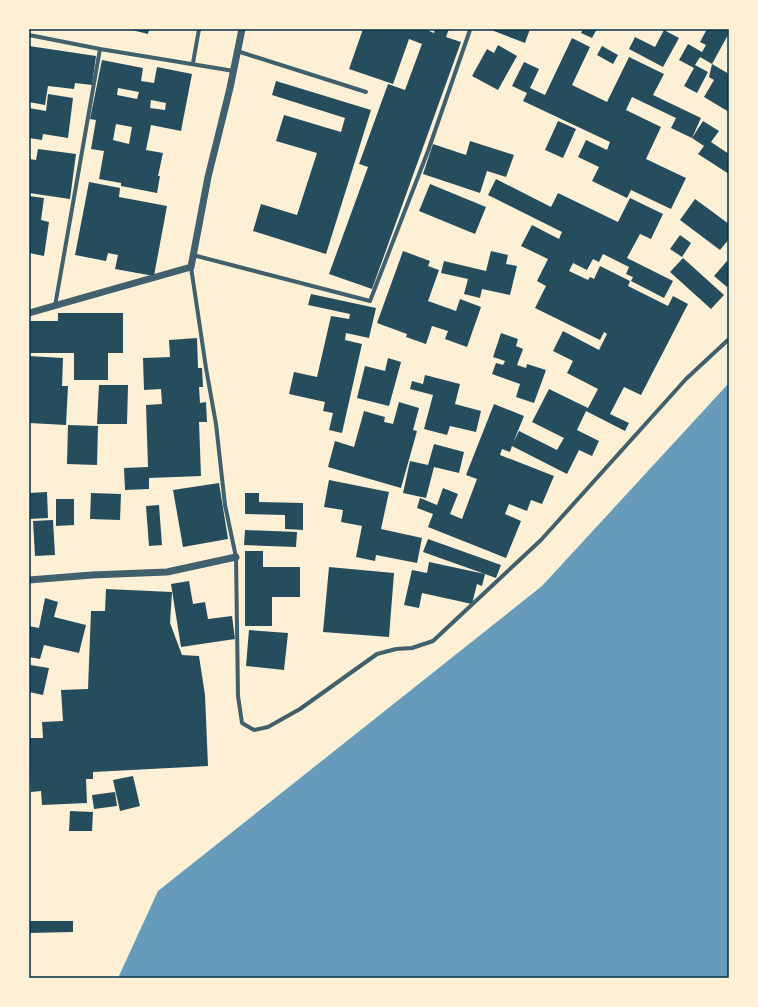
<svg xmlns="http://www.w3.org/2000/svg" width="758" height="1007" viewBox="0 0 758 1007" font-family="Bitter,serif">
  <rect width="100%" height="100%" fill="#fdf0d5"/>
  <!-- water -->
  <polygon fill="#669bbc" points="729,383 729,978 118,978 158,891 542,586"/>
  <!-- building -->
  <g fill="#264d5e" fill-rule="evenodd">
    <polygon points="128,29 149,29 148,34"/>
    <polygon points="363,29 424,29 434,33 435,29 449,29 446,37 461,42 372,289 329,274 368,167 359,164 388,84 405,90 422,44 409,39 393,84 349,69"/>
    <polygon points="489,29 530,29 525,43"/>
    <polygon points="583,29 597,29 592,38 581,33"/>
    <polygon points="707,29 729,29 729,33 712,64 729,74 729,112 704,97 714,80 709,77 712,64 700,57 695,65 708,72 697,93 684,86 694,68 679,60 688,44 702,52 706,45 700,42"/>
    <polygon points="664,30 679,38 663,67 629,49 635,37 655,47"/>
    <polygon points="572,38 590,47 572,85 607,102 629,57 664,74 653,95 701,118 692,138 671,128 676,118 632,97 626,110 661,127 646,159 686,178 671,209 631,190 627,198 592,181 599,167 578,157 586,140 607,150 610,142 523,101 527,93 512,86 524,62 539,69 530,88 545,95"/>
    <polygon points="498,45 517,56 498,90 472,76 487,49 494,53"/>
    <polygon points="29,46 96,56 92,85 75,83 74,89 48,86 45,105 29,102"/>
    <polygon points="602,46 618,55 613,64 597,55"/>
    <path d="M 102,60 L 143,68 L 141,81 L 154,83 L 157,67 L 192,74 L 181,131 L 151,125 L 146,150 L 163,153 L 158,176 L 160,176 L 157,193 L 121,186 L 121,183 L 99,179 L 104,151 L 91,149 L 96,120 L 90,119 ZM 118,88 L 139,92 L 137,99 L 117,95 ZM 151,100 L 166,103 L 165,110 L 150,108 ZM 116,124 L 132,127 L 129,144 L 113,140 Z"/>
    <polygon points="276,81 371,110 326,254 253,231 261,204 297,215 317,153 276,141 284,115 341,132 345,118 272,95"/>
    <polygon points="48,94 73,98 68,138 43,134 42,140 29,138 29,108 46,111"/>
    <polygon points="558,121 576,129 563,158 545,150"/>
    <polygon points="703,121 719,131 711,142 729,154 729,174 698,154 704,146 692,138"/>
    <polygon points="470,141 514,155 506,177 487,171 480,193 423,174 433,144 466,155"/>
    <polygon points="38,149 76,154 70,199 29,193 29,159 36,160"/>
    <polygon points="496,179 551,207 558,193 618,222 630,198 663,214 651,239 640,234 627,258 673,281 664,298 631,281 633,277 626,274 629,267 603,254 599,262 593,259 587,270 573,263 569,271 588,280 590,277 594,279 600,266 630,281 628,286 668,306 673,296 688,304 641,395 624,387 610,414 629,423 625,431 586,411 577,430 599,441 592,456 579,450 567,474 512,446 510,452 502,449 500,455 554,476 542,504 531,500 527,511 509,504 505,514 521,521 506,558 428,527 433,514 417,508 420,498 437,505 443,488 458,494 450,514 462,519 477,479 466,475 494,404 524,416 513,443 519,431 557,450 564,438 532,422 549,389 588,408 598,389 567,373 573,361 553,351 563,331 599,350 607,334 604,332 600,340 535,308 546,286 537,281 548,259 521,246 532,225 559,239 562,232 488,195"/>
    <polygon points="89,182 120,188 119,197 167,206 154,276 115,269 118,255 108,253 106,261 75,255"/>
    <polygon points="430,184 486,207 475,234 419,211"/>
    <polygon points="29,196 44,198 41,220 49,222 44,256 29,253"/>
    <polygon points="695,199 729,224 729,239 720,250 680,220"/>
    <polygon points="680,235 691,243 682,257 670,249"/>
    <polygon points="403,251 430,261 428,266 439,270 428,301 456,311 460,299 481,307 467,347 445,339 448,331 432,326 426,344 406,337 407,334 377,323"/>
    <polygon points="491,251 508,255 506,264 517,266 510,295 482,289 480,298 464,294 468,279 441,273 444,261 486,271"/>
    <polygon points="683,258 724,295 711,309 670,272"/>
    <polygon points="727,261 729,263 729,285 727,287 714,276"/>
    <polygon points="311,294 376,308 369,338 346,333 345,340 362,344 342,433 329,430 333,413 323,411 325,402 289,394 294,372 317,377 331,316 349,319 350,314 308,305"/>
    <polygon points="58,313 123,313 123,353 108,353 108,380 74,380 74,353 30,353 30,321 58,321"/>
    <polygon points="501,333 518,339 516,346 523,349 517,365 526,368 527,364 546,370 534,403 516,397 520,384 492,374 496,363 503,365 505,361 493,357"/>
    <polygon points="197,338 198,368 202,368 203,387 199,387 200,403 206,402 207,422 199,422 201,476 149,478 149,489 125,490 124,468 148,467 146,405 162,404 161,389 144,390 143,358 170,357 169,340"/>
    <polygon points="29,356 63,358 62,386 68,386 66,425 29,423"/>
    <polygon points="388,358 401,362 389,406 357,398 365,366 385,371"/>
    <polygon points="425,375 460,384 455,404 481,411 476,432 450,426 447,435 424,429 433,395 410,389 412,381 423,384"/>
    <polygon points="99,385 128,385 127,424 97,424"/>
    <polygon points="399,402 419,408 413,430 417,431 401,488 328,467 335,441 354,447 364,411 385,417 384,422 393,424"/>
    <polygon points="68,425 98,426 97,465 67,464"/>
    <polygon points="434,444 464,452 459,473 434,467 426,498 403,493 410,461 428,465"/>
    <polygon points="329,480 389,492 381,529 422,538 417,563 376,555 375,561 356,557 362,526 341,522 343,510 324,507"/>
    <polygon points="219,483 228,539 183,547 173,490"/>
    <polygon points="47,492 48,518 29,519 29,493"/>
    <polygon points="91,493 121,494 120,520 90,519"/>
    <polygon points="245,493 259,493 259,502 303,503 303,530 285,529 285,515 245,514"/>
    <polygon points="56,499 74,499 74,525 56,526"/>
    <polygon points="159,505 162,545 149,546 146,506"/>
    <polygon points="53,520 55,555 35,556 33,521"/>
    <polygon points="245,530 297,532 296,547 244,545"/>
    <polygon points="428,539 501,565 496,578 485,574 482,586 477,584 472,604 422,593 419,608 404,605 412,570 427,573 429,562 485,574 423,552"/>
    <polygon points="245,551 263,551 263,567 300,567 300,597 272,597 272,626 245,626"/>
    <polygon points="329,567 394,573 389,637 323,632"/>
    <polygon points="189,581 193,604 205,602 208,619 232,616 235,639 181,647 171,584"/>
    <polygon points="106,589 172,592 170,623 182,655 199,656 205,695 208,766 93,772 93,779 86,779 87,803 42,805 41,791 31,792 30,771 29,771 29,738 43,738 42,722 63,721 61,690 88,689 91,611 105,611"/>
    <polygon points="45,598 58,602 54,617 86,625 79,653 44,645 40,659 29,657 29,626 39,628"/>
    <polygon points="249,630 288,633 284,670 246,666"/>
    <polygon points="30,665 49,668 43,695 29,692"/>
    <polygon points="133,776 140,806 120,811 113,780"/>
    <polygon points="115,792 117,806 94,809 92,795"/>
    <polygon points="70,811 93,812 92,831 69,831"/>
    <polygon points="29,921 73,921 73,932 29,933"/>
  </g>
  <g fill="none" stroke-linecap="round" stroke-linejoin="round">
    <!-- minor -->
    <g stroke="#3f606c" stroke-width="4">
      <polyline points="29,35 100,49 234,71"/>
      <polyline points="237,51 366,92"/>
      <polyline points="193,63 199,29"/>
      <polyline points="193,255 370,301 428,151 470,30 469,29"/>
      <polyline points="191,267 206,368 216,424 225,505 236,557 238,696 242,723 254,730 268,727 300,709 377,654 396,649 412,648 433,641 541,540 686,379 729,339"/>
      <polyline points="55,306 100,49"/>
    </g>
    <!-- tertiary -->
    <g stroke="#3f606c" stroke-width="7">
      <polyline points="29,313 191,267 208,177 230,88 242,29"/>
      <polyline points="29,580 92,575 167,572 236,557"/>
    </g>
  </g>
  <!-- border -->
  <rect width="758" height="1007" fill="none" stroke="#fdf0d5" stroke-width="60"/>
  <rect x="30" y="30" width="698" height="947" fill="none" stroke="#003049" stroke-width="1.5"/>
</svg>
